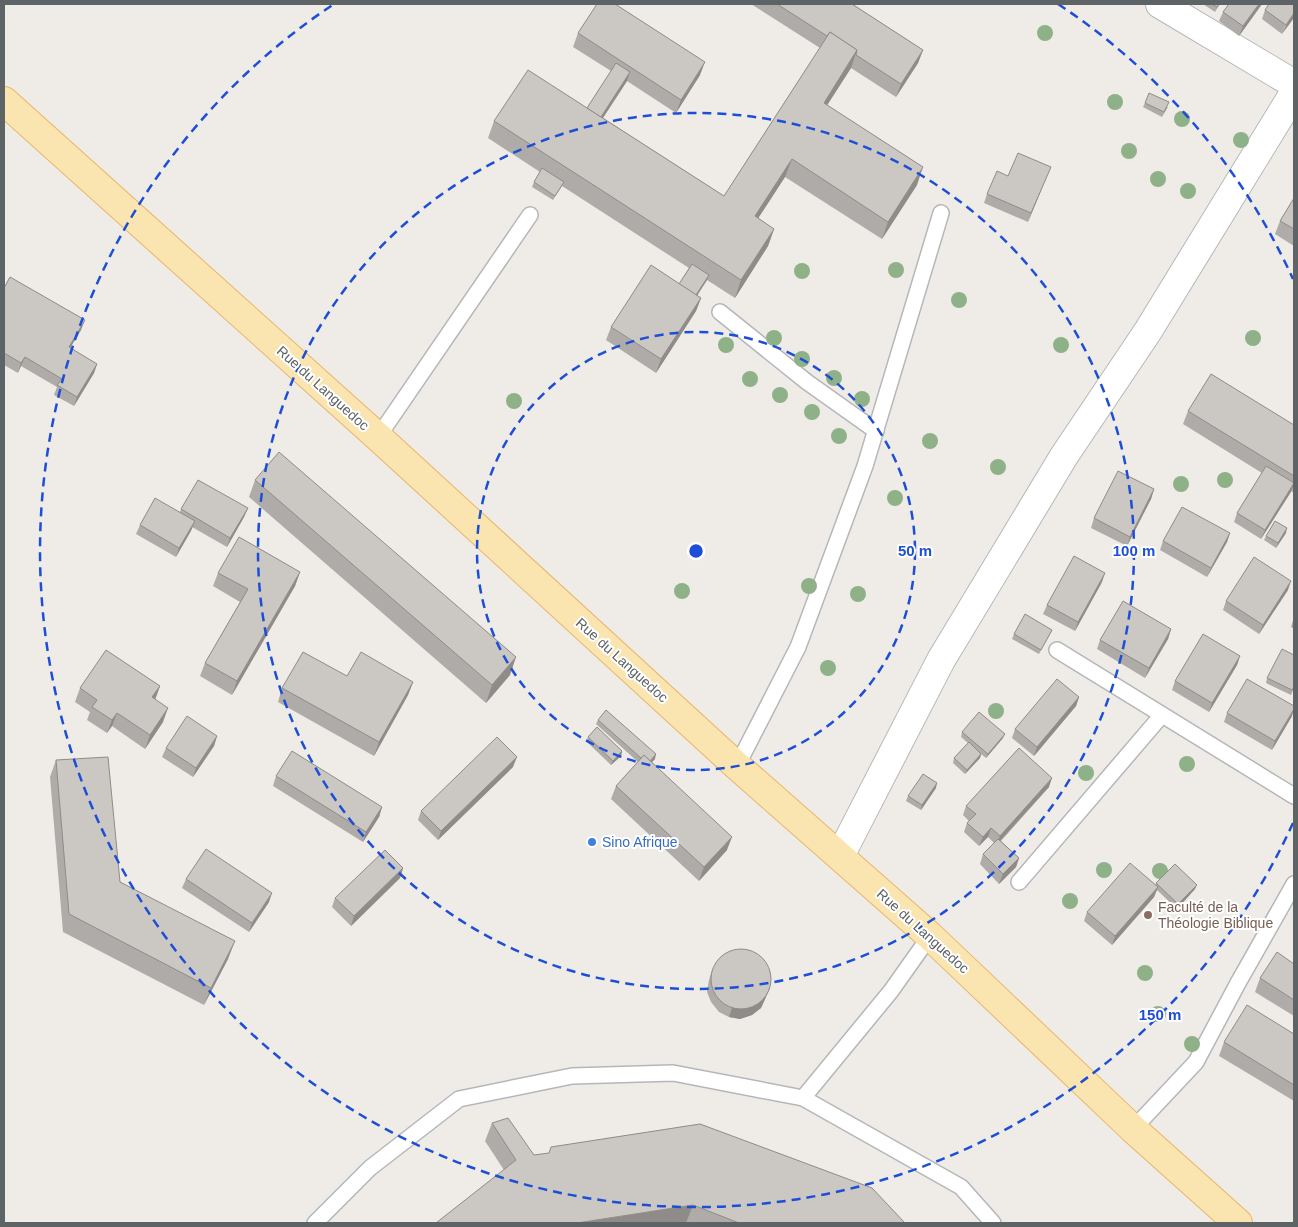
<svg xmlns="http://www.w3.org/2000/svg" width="1298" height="1227" viewBox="0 0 1298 1227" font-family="Helvetica,sans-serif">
  <rect width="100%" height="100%" fill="#efece7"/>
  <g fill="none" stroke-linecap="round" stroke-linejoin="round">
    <defs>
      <g id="lane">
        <polyline points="720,312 807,382 876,431"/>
        <polyline points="378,437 530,215"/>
        <polyline points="1057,650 1294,796"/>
        <polyline points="737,766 798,647 865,466 941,213"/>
        <polyline points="1019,882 1162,715"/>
        <polyline points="803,1098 891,991 930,936"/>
        <polyline points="1133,1129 1196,1062 1238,983 1294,884"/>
        <polyline points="315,1223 370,1168 459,1099 572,1076 673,1073 803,1098 961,1187 993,1223"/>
      </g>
      <g id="street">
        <polyline points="1160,4 1294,84"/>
        <polyline points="840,856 941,660 1064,456 1148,331 1294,93"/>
      </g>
      <polyline id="primary" points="4,101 378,437 737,766 930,936 1133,1129 1238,1223"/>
    </defs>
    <!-- lane casing -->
    <use href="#lane" stroke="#b4b7ba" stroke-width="18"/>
    <!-- street casing -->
    <use href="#street" stroke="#b4b7ba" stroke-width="30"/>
    <!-- primary casing -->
    <use href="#primary" stroke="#e9b466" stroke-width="30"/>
    <!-- lane -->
    <use href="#lane" stroke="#fff" stroke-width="15"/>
    <!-- street -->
    <use href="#street" stroke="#fff" stroke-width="28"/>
    <!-- primary -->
    <use href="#primary" stroke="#fae5b1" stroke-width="28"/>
  </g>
  <!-- trees -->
  <g fill="#8fb188">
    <circle cx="1045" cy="33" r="8"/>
    <circle cx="1115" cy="102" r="8"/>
    <circle cx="1182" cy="119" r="8"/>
    <circle cx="1241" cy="140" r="8"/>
    <circle cx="1129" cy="151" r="8"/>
    <circle cx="1158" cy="179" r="8"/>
    <circle cx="1188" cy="191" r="8"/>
    <circle cx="896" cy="270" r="8"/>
    <circle cx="802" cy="271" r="8"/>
    <circle cx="959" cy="300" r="8"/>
    <circle cx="774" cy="338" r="8"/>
    <circle cx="1253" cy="338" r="8"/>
    <circle cx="726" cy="345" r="8"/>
    <circle cx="1061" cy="345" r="8"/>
    <circle cx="802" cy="359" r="8"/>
    <circle cx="834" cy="378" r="8"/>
    <circle cx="750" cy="379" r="8"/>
    <circle cx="780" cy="395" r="8"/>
    <circle cx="862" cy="399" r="8"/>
    <circle cx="514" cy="401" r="8"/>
    <circle cx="812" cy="412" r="8"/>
    <circle cx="839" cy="436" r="8"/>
    <circle cx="930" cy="441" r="8"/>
    <circle cx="998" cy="467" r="8"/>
    <circle cx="1225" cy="480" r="8"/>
    <circle cx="1181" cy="484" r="8"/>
    <circle cx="895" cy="498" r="8"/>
    <circle cx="809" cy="586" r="8"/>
    <circle cx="682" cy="591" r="8"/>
    <circle cx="858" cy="594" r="8"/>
    <circle cx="828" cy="668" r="8"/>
    <circle cx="996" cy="711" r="8"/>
    <circle cx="1187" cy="764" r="8"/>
    <circle cx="1086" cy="773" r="8"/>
    <circle cx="1104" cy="870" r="8"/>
    <circle cx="1160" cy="871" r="8"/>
    <circle cx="1070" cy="901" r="8"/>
    <circle cx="1145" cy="973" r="8"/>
    <circle cx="1158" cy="1014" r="8"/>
    <circle cx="1192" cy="1044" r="8"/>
  </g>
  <!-- wall -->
  <g fill="#afaba8">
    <polygon points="751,4 852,4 923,50 918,63 896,97 851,68 827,105 917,185 882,239 785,177 758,218 774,229 768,246 735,298 707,280 697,295 701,298 696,311 656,373 606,340 611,327 679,284 689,268 562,186 553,200 532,187 534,182 540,172 488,138 494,121 587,108 611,71 573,47 578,33 700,75 676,113 627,81 603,118 724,196 820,48"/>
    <polygon points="1203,4 1220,4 1215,12"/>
    <polygon points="1229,4 1262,4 1239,36 1219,21 1223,12"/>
    <polygon points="1294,4 1282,34 1262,19 1265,10"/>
    <polygon points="1145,103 1168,107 1162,117 1143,107"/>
    <polygon points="1008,176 1047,176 1028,222 984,203 987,194"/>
    <polygon points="1294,198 1294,246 1275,234 1280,221"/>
    <polygon points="4,288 81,330 70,348 97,364 94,373 74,406 54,395 57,387 21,366 18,373 4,365"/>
    <polygon points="1188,411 1294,425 1294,493 1291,491 1261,539 1234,522 1237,513 1262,473 1183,424"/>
    <polygon points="255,480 510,675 486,703 249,497"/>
    <polygon points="1154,489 1151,499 1127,546 1091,528 1094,518"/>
    <polygon points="248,508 244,517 227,547 192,527 176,557 136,534 140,525 180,512 181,509"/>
    <polygon points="1230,533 1227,542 1207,577 1160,550 1163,541"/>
    <polygon points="1286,533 1276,548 1264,540 1266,536"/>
    <polygon points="300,572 295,586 232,695 200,676 205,663 240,602 213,586 218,573"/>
    <polygon points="1102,582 1075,631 1043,614 1047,605"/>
    <polygon points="1288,590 1259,634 1223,610 1226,601"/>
    <polygon points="1294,617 1294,629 1291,627"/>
    <polygon points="1171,629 1168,639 1145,678 1097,649 1100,640"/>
    <polygon points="1052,630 1050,634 1039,654 1012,639 1014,634"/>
    <polygon points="1240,656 1237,665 1209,712 1172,690 1175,681"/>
    <polygon points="347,676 413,682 408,695 374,756 278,702 282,688"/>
    <polygon points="1267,678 1294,688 1291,695 1266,683"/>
    <polygon points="160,686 155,699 163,722 145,749 112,726 107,733 87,720 90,712 75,702 80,688"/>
    <polygon points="1079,697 1076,706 1034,756 1012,738 1015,729"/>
    <polygon points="1227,713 1292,716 1272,750 1224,722"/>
    <polygon points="598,720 655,759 652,762 727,850 699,881 611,799 616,786 638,762 596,724"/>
    <polygon points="962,732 1003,738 986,758 981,754 980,758 965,774 953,763 954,758 968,743 961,737"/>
    <polygon points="217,736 214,746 193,777 162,757 166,748"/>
    <polygon points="588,737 622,751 621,756 611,765 586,741"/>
    <polygon points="56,760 120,882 228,959 204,1005 63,932 50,777"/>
    <polygon points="513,767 438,840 418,820 421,811"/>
    <polygon points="276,776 382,807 379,817 363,842 273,786"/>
    <polygon points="1049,787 1001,841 1019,858 1016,867 999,884 980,864 983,854 994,843 988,837 979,846 964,832 967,823 969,821 963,815 966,806"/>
    <polygon points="936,788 921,810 906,801 908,796"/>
    <polygon points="403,868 400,878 351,926 332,907 335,898"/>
    <polygon points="186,879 269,902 249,932 182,888"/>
    <polygon points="1156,883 1195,889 1177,909 1157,890 1154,897 1112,945 1084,921 1087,912 1155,886"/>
    <polygon points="1294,964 1294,1016 1255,992 1260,978"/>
    <polygon points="712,970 766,997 761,1008 752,1015 740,1019 729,1017 719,1012 711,1002 707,992 709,980"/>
    <polygon points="1294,1034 1294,1101 1219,1056 1224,1042"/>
    <polygon points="492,1123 534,1155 905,1223 688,1223 504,1170 485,1141"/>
  </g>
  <!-- shaded-wall -->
  <g fill="#8e8b88">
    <polygon points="1259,4 1262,4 1239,36 1243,26"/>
    <polygon points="1294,13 1294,18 1282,34 1286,25"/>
    <polygon points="857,50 851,68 817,121 824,103"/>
    <polygon points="923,50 918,63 896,97 901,84"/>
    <polygon points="705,62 700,75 676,113 681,100"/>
    <polygon points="630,72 627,81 593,133 596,124"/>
    <polygon points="792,159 785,177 748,234 755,216"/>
    <polygon points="923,167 917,185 882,239 888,222"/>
    <polygon points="1051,167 1047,176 1028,222 1031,213"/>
    <polygon points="774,229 768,246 735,298 741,280"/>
    <polygon points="709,275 707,280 690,307 691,302"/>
    <polygon points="701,298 696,311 656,373 661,359"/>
    <polygon points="85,320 81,330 65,356 69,347"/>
    <polygon points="25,357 21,366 18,373 21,363"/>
    <polygon points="97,364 94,373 74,406 77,397"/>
    <polygon points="1294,483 1291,492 1261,539 1265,530"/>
    <polygon points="1154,489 1151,499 1127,546 1130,537"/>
    <polygon points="248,508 244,517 227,547 230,538"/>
    <polygon points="195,521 191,531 176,557 179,548"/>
    <polygon points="1287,528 1286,533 1276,548 1278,543"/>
    <polygon points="1230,533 1227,542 1207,577 1211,568"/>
    <polygon points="300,572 295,586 232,695 237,681"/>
    <polygon points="1105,573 1102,582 1075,631 1078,622"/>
    <polygon points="1291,581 1288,590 1259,634 1263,625"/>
    <polygon points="1171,629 1168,639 1145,678 1149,668"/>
    <polygon points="1240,656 1237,665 1209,712 1212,703"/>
    <polygon points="516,657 510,675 486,703 492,685"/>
    <polygon points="413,682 408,695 374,756 379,742"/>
    <polygon points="160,686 155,700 152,697"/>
    <polygon points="1079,697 1076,706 1034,756 1037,747"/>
    <polygon points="168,708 163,722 145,749 150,735"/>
    <polygon points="1294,709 1292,716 1272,750 1275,741"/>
    <polygon points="117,713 112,726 107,733 112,720"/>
    <polygon points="1005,734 1003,738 986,758 988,754"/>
    <polygon points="217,736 214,746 193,777 196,768"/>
    <polygon points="622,751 621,756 611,765 613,761"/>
    <polygon points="656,754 655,759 645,769 647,764"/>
    <polygon points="981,754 980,758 965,774 967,770"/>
    <polygon points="517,757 513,767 438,840 441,831"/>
    <polygon points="1052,778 1049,787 996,845 1000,836"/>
    <polygon points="937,783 936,788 921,810 922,805"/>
    <polygon points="382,807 379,817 363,842 366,832"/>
    <polygon points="991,828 988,837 979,846 983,837"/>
    <polygon points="732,837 727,850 699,881 704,867"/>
    <polygon points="1019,858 1016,867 999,884 1003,874"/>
    <polygon points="403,868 400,878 351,926 354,916"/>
    <polygon points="1197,885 1195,889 1177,909 1178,904"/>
    <polygon points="1158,887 1154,897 1112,945 1115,936"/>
    <polygon points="272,893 269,902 249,932 252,923"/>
    <polygon points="235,941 228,959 204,1005 211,988"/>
    <polygon points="770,988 766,997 761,1008 752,1015 740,1019 729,1017 732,1008"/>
    <polygon points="693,1205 686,1223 577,1223"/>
  </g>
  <!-- building -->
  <g fill="#cbc7c3" stroke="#8e8b88">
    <polygon points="597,4 615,4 705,62 681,100 578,33"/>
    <polygon points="777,4 852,4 923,50 901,84 856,55 857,50 830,32 827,36"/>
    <polygon points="1212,4 1219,4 1217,7"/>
    <polygon points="1229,4 1259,4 1243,26 1223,12"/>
    <polygon points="1269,4 1294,4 1294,13 1286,25 1265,10"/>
    <polygon points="830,32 857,50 824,103 923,167 888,222 792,159 755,216 774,229 741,280 494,121 528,70 724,196"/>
    <polygon points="616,63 630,72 601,117 587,108"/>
    <polygon points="1149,93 1169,102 1164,112 1145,103"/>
    <polygon points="1018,153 1051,167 1031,213 987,194 997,171 1008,176"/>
    <polygon points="542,168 564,182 555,196 534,182"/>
    <polygon points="1294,198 1294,229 1280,221"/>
    <polygon points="692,264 709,275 696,295 679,284"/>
    <polygon points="651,265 701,298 661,359 611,327"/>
    <polygon points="10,277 85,320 69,347 97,364 77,397 57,385 62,379 25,357 21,363 4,353 4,288"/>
    <polygon points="1211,374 1294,425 1294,476 1188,411"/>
    <polygon points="279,452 516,657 492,685 255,480"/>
    <polygon points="1266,466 1294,483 1265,530 1237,513"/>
    <polygon points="1118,471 1154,489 1130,537 1094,518"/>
    <polygon points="198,480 248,508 230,538 181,509"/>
    <polygon points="155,498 195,521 179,548 140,525"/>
    <polygon points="1182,507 1230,533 1211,568 1163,541"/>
    <polygon points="1275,521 1287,528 1278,543 1266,536"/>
    <polygon points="239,537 300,572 237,681 205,663 248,589 218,573"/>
    <polygon points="1074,556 1105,573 1078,622 1047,605"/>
    <polygon points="1254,557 1291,581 1263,625 1226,601"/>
    <polygon points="1123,601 1171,629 1149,668 1100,640"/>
    <polygon points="1025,614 1052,630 1041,650 1014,634"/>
    <polygon points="1203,634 1240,656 1212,703 1175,681"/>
    <polygon points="1282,649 1294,655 1294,687 1292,690 1267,678"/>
    <polygon points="106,650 160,686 152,697 168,708 150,735 117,713 112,720 92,707 97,700 80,688"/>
    <polygon points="303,652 347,676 361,652 413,682 379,742 282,688"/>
    <polygon points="1057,679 1079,697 1037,747 1015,729"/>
    <polygon points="1247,679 1294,706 1294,709 1275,741 1227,713"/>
    <polygon points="606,710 656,754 650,761 644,755 641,758 598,720"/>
    <polygon points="979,712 1005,734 988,754 962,732"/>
    <polygon points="187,716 217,736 196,768 166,748"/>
    <polygon points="597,727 622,751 613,761 588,737"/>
    <polygon points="497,737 517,757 441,831 421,811"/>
    <polygon points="969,742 981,754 967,770 954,758"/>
    <polygon points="1019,748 1052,778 1000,836 991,828 983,837 967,823 976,814 966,806"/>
    <polygon points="292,751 382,807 366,832 276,776"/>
    <polygon points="644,755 732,837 704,867 616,786"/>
    <polygon points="108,757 120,882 235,941 211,988 69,914 56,760"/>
    <polygon points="923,774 937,783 922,805 908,796"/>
    <polygon points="998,839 1019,858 1003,874 983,854"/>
    <polygon points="206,849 272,893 252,923 186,879"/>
    <polygon points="385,850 403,868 354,916 335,898"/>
    <polygon points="1130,863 1158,887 1115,936 1087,912"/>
    <polygon points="1175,864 1197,885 1178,904 1156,883"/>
    <circle cx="741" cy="979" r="30"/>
    <polygon points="1277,952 1294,964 1294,1000 1260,978"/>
    <polygon points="1247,1005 1294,1034 1294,1085 1224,1042"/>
    <polygon points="508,1118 534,1155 549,1153 551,1147 700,1124 872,1188 905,1223 739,1223 693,1205 577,1223 436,1223 516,1160 492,1123"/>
  </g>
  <!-- distance rings -->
  <g fill="none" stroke="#1d4ed8" stroke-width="2.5" stroke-dasharray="9 6">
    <circle cx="696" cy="551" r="219"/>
    <circle cx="696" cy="551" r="438"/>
    <path d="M1293 823A656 656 0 1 1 334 4M1058 4A656 656 0 0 1 1293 279"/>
  </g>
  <!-- markers -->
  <circle fill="#3f7fe0" stroke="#fff" stroke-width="2" cx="592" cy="842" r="5"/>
  <circle fill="#8d6e63" stroke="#fff" stroke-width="2" cx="1148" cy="915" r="5"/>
  <g text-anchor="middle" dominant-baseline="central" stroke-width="4" stroke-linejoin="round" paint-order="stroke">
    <!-- street labels -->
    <g font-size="14" fill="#5e6366" stroke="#fff">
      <text transform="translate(323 388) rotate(42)">Rue du Languedoc</text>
      <text transform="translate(622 660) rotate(42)">Rue du Languedoc</text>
      <text transform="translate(923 931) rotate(42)">Rue du Languedoc</text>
    </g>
    <!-- shop labels -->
    <g font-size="14" fill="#366cbe" stroke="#fff" text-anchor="start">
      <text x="602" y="842">Sino Afrique</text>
    </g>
    <!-- education labels -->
    <g font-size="14" fill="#785e54" stroke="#fff" text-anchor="start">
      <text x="1158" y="907">Faculté de la<tspan x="1158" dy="16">Théologie Biblique</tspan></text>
    </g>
  </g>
  <circle cx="696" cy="551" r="8" fill="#1d4ed8" stroke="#fff" stroke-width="2.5"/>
  <g font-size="15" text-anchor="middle" font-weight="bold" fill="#1d4ed8" stroke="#fff" stroke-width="4" stroke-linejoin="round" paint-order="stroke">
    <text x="915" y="556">50 m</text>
    <text x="1134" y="556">100 m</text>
    <text x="1160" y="1020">150 m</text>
  </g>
  <!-- border -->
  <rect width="1298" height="1227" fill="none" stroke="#5e6366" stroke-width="10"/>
</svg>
